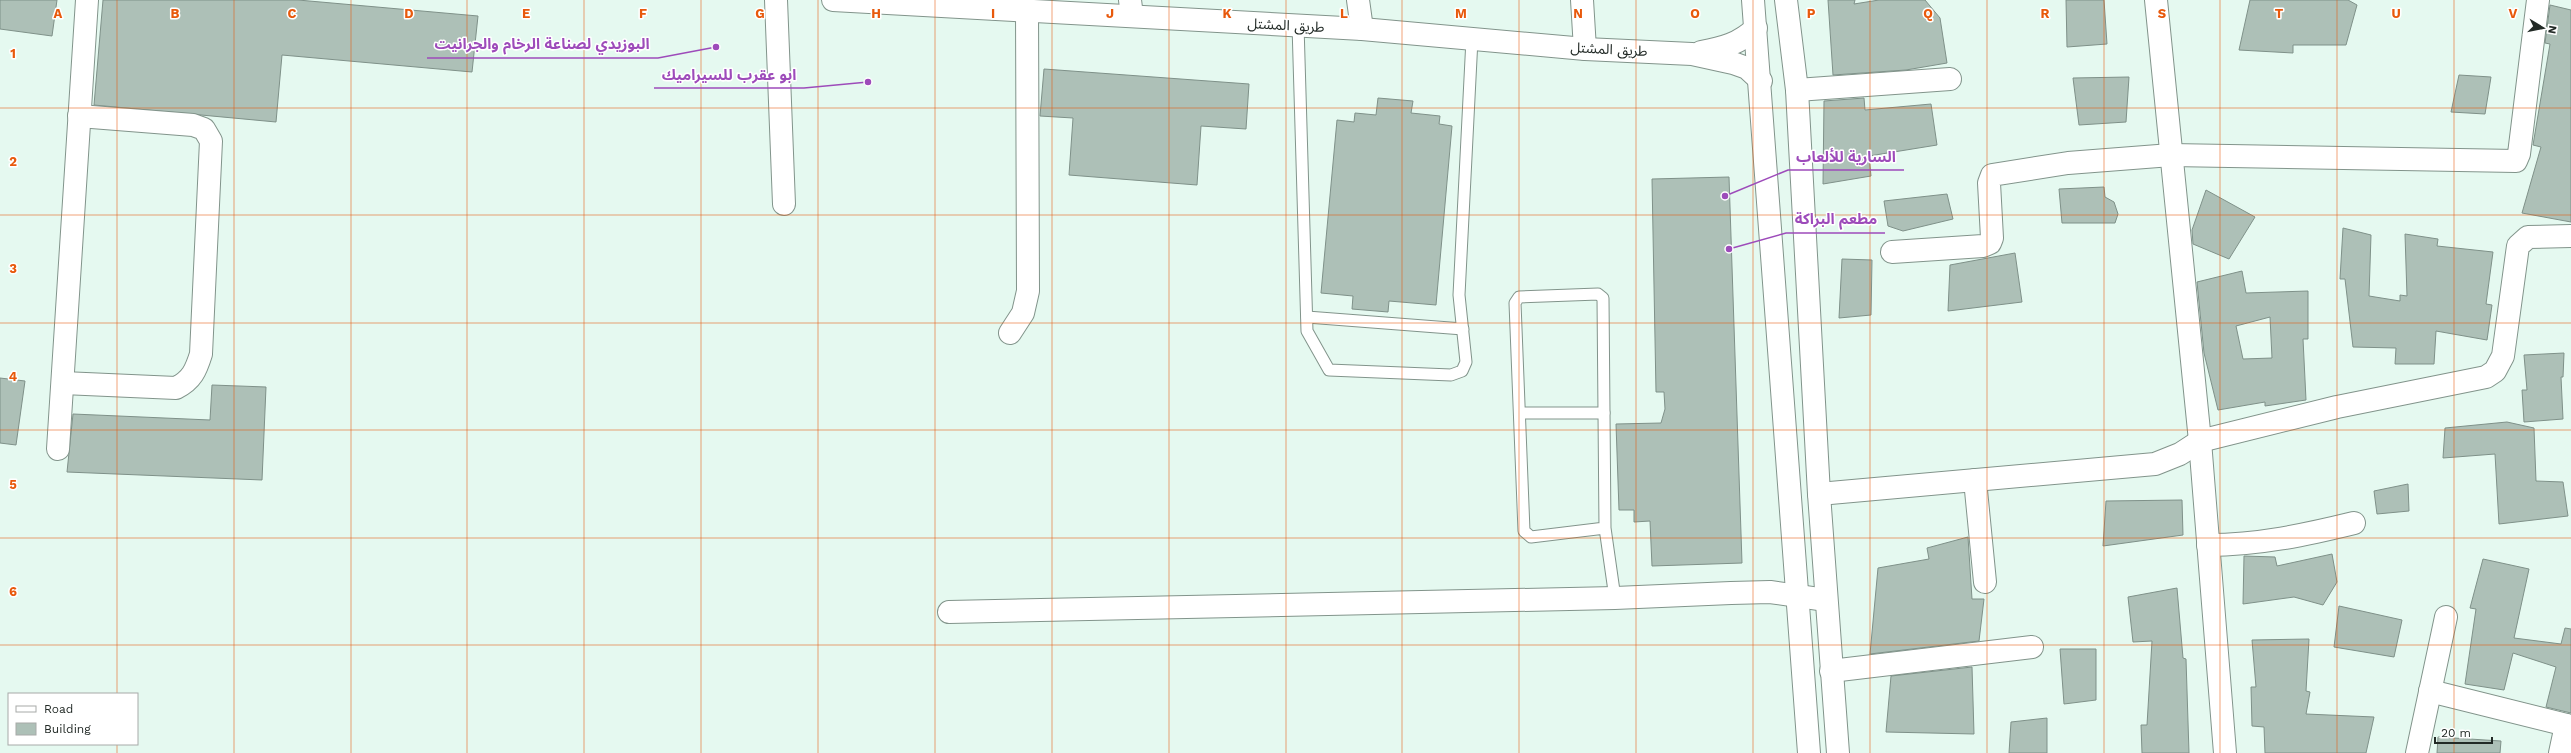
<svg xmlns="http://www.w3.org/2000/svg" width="2571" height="753" viewBox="0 0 2571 753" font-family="'Work Sans','Noto Sans Arabic',sans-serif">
  <rect width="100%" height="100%" fill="#e5f9f0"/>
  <!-- building -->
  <g fill="#adc0b7" stroke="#7f9189" fill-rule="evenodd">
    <polygon points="0,0 57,0 52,36 0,29"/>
    <polygon points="103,0 298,0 478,16 472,72 282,55 276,122 94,105"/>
    <polygon points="1828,0 1855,0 1854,4 1879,0 1925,0 1940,18 1947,63 1906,70 1833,75"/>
    <polygon points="2066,0 2104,0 2107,44 2067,47"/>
    <polygon points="2250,0 2348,0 2357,5 2346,45 2293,45 2293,53 2239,50"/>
    <polygon points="2550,5 2571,10 2571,222 2522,213 2541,147 2533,145 2550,44 2545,43"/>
    <polygon points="1044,69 1249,84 1246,129 1201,126 1197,185 1069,175 1073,118 1040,116"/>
    <polygon points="2459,75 2491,77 2485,114 2451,112"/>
    <polygon points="2129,77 2126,122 2079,125 2073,78"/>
    <polygon points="1378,98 1413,101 1411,113 1440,116 1439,124 1452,126 1436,305 1389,301 1388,312 1352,309 1353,296 1321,293 1337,120 1354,122 1355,113 1376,115"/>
    <polygon points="1864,98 1865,110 1931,104 1937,145 1869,156 1871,176 1823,184 1824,101"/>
    <polygon points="1729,177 1742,563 1652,566 1650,521 1634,522 1634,510 1619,510 1616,424 1661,423 1665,409 1664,392 1656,392 1652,179"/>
    <polygon points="2104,187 2105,197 2114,202 2118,214 2115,223 2062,223 2059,189"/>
    <polygon points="2206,190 2255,217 2229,259 2193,244 2192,230"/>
    <polygon points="1947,194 1953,219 1903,231 1888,226 1884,201"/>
    <polygon points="2343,228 2371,235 2369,296 2400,301 2400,295 2407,296 2405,234 2438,239 2437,246 2493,252 2486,304 2492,305 2487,340 2436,331 2434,364 2395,364 2396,348 2353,347 2345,279 2340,279"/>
    <polygon points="2015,253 2022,302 1948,311 1950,265"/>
    <polygon points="1842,259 1872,260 1871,315 1839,318"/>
    <path d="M 2242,271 L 2246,293 L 2308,291 L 2308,339 L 2303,339 L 2306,400 L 2265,406 L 2265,402 L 2218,410 L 2204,353 L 2197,282 ZM 2270,317 L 2272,358 L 2243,359 L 2236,326 Z"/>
    <polygon points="2564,353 2563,377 2561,377 2563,419 2524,422 2522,390 2527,390 2524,355"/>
    <polygon points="0,378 25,381 16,445 0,443"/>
    <polygon points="212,385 266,387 262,480 67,472 73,414 210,420"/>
    <polygon points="2507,422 2534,428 2536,481 2563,482 2568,516 2499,524 2495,454 2443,458 2445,428"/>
    <polygon points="2408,484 2409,511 2377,514 2374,491"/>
    <polygon points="2182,500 2183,535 2103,546 2106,501"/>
    <polygon points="1968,537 1972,599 1984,599 1979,641 1870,654 1878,568 1929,559 1927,548"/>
    <polygon points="2332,554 2337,582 2323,605 2294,597 2243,604 2244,556 2275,557 2277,566"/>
    <polygon points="2483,559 2529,569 2514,638 2561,644 2565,628 2571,629 2571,713 2546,707 2556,667 2513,653 2504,690 2465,684 2476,609 2470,608"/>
    <polygon points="2177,588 2183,658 2186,659 2189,753 2142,753 2141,725 2147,725 2152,641 2133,642 2128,597"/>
    <polygon points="2339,606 2402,620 2394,657 2334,647"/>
    <polygon points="2309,639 2306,691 2310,692 2306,714 2374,717 2366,753 2265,753 2264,727 2252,726 2251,687 2256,687 2252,640"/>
    <polygon points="2060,649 2096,649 2096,700 2064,704"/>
    <polygon points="1972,667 1974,734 1886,732 1891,676"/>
    <polygon points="2047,718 2047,753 2009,753 2011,722"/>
    <polygon points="2438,737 2501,741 2500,753 2437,753"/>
  </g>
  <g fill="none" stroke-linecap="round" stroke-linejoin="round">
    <defs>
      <g id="service">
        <polyline points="1298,25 1307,331 1329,370 1451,375 1462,371 1466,362 1459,295 1472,39"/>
        <polyline points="1307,317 1463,329"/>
        <polyline points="1520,413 1604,413"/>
        <polyline points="1605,528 1531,537 1524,531 1515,303 1519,297 1598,294 1603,298 1605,528 1615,598"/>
      </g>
      <g id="minor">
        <polyline points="776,0 784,204"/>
        <polyline points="1130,0 1132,16"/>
        <polyline points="1358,0 1362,29"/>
        <polyline points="1582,0 1585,49"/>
        <polyline points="2156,0 2200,441 2225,753"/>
        <polyline points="1797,90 1950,79"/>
        <polyline points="1892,252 1983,246 1990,243 1992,238 1989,183 1992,175 2068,163 2171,155 2516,161 2519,154 2538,0"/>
        <polyline points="1010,333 1023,313 1028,291 1027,10"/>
        <path d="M 63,383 L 176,388 C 192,380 196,370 201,354 L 211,141 L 204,129 L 193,125 L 79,116"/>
        <polyline points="58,449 87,0"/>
        <polyline points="1975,480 1985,582"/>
        <polyline points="1819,494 2155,464 2180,454 2200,441 2337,407 2486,377 2495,371 2503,356 2518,246 2528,237 2571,236"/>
        <path d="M 2208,545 C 2258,545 2305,535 2354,523"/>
        <polyline points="949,612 1615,598 1731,593 1770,592 1826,600"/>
        <polyline points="1831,671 2032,647"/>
        <polyline points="2430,691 2571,726"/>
        <polyline points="2417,753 2446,617"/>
        <polyline points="2560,753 2566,725"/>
      </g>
      <g id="primary">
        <polyline points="833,0 1362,29 1585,49 1692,54 1733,63 1747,68 1761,81"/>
        <path d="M 1701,52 C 1723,48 1739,44 1756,28"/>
      </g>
      <g id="trunk">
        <polyline points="1753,0 1809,753"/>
        <polyline points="1786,0 1797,90 1819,494 1838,753"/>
      </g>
    </defs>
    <!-- service casing -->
    <use href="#service" stroke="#82948b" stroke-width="13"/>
    <!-- minor casing -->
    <use href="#minor" stroke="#82948b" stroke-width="24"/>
    <!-- primary casing -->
    <use href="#primary" stroke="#82948b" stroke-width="24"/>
    <!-- trunk casing -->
    <use href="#trunk" stroke="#82948b" stroke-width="24"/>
    <!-- service -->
    <use href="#service" stroke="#fff" stroke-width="11"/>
    <!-- minor -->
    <use href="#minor" stroke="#fff" stroke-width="22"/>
    <!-- primary -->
    <use href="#primary" stroke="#fff" stroke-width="22"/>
    <!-- trunk -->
    <use href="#trunk" stroke="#fff" stroke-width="22"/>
  </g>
  <!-- grid -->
  <path fill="none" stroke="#e8590c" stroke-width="1" stroke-opacity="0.55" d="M 117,0 L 117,694M 234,0 L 234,753M 351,0 L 351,753M 467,0 L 467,753M 584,0 L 584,753M 701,0 L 701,753M 818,0 L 818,753M 935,0 L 935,753M 1052,0 L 1052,753M 1169,0 L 1169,753M 1286,0 L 1286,753M 1402,0 L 1402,753M 1519,0 L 1519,753M 1636,0 L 1636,753M 1753,0 L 1753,753M 1870,0 L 1870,753M 1987,0 L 1987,753M 2104,0 L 2104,753M 2220,0 L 2220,753M 2337,0 L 2337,753M 2454,0 L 2454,753M 0,108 L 2571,108M 0,215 L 2571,215M 0,323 L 2571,323M 0,430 L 2571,430M 0,538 L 2571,538M 0,645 L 2571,645M 117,744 L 117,753"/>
  <g text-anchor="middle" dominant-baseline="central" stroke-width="3" stroke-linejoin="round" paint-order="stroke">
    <!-- street labels -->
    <g font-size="14" fill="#222a26" stroke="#fff">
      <text transform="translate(1286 25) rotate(3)">طريق المشتل</text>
      <text transform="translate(1609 49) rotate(3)">طريق المشتل</text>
    </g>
  </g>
  <g font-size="13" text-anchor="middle" font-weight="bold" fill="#e8590c" stroke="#fff" stroke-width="3" stroke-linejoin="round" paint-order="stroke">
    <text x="58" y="18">A</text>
    <text x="175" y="18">B</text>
    <text x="292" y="18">C</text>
    <text x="409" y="18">D</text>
    <text x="526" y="18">E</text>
    <text x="643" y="18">F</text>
    <text x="760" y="18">G</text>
    <text x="876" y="18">H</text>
    <text x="993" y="18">I</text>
    <text x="1110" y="18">J</text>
    <text x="1227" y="18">K</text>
    <text x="1344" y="18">L</text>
    <text x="1461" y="18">M</text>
    <text x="1578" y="18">N</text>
    <text x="1695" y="18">O</text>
    <text x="1811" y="18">P</text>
    <text x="1928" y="18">Q</text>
    <text x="2045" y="18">R</text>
    <text x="2162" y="18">S</text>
    <text x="2279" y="18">T</text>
    <text x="2396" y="18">U</text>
    <text x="2513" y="18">V</text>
    <text x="13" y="58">1</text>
    <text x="13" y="166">2</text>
    <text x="13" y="273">3</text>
    <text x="13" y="381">4</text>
    <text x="13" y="489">5</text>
    <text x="13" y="596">6</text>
  </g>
  <!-- callouts -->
  <path fill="none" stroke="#9d4bba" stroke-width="1.5" d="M716 47L658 58H427M868 82L804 88H654M1725 196L1788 170H1904M1729 249L1786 233H1885"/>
  <g fill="#9d4bba" stroke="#fff" stroke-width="1.5">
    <circle cx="716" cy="47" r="4"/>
    <circle cx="868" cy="82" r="4"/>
    <circle cx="1725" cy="196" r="4"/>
    <circle cx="1729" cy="249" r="4"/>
  </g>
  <g font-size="15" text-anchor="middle" font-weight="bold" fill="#9d4bba" stroke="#fff" stroke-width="3" stroke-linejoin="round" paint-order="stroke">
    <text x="542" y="49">البوزيدي لصناعة الرخام والجرانيت</text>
    <text x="729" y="80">ابو عقرب للسيراميك</text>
    <text x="1846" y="162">السارية للألعاب</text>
    <text x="1836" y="224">مطعم البراكة</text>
  </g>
  <!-- legend -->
  <rect x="8" y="693" width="130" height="52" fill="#ffffff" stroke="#a7aaa8"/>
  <rect x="16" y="706" width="20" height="6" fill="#ffffff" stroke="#a7aaa8"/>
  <text x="44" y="713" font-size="12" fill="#222a26">Road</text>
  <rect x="16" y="723" width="20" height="12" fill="#adc0b7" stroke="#a7aaa8"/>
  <text x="44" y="733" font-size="12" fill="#222a26">Building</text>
  <!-- north arrow -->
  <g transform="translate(2543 28) rotate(100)" stroke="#ffffff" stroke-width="3" paint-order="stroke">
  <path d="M0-3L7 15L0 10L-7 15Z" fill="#222a26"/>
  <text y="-6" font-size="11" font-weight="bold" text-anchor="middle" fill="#222a26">N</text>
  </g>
  <!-- scale -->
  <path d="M2435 737v6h57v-6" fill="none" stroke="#222a26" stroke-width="2"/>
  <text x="2441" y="737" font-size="12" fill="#222a26" stroke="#ffffff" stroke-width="3" paint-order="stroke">20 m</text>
</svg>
